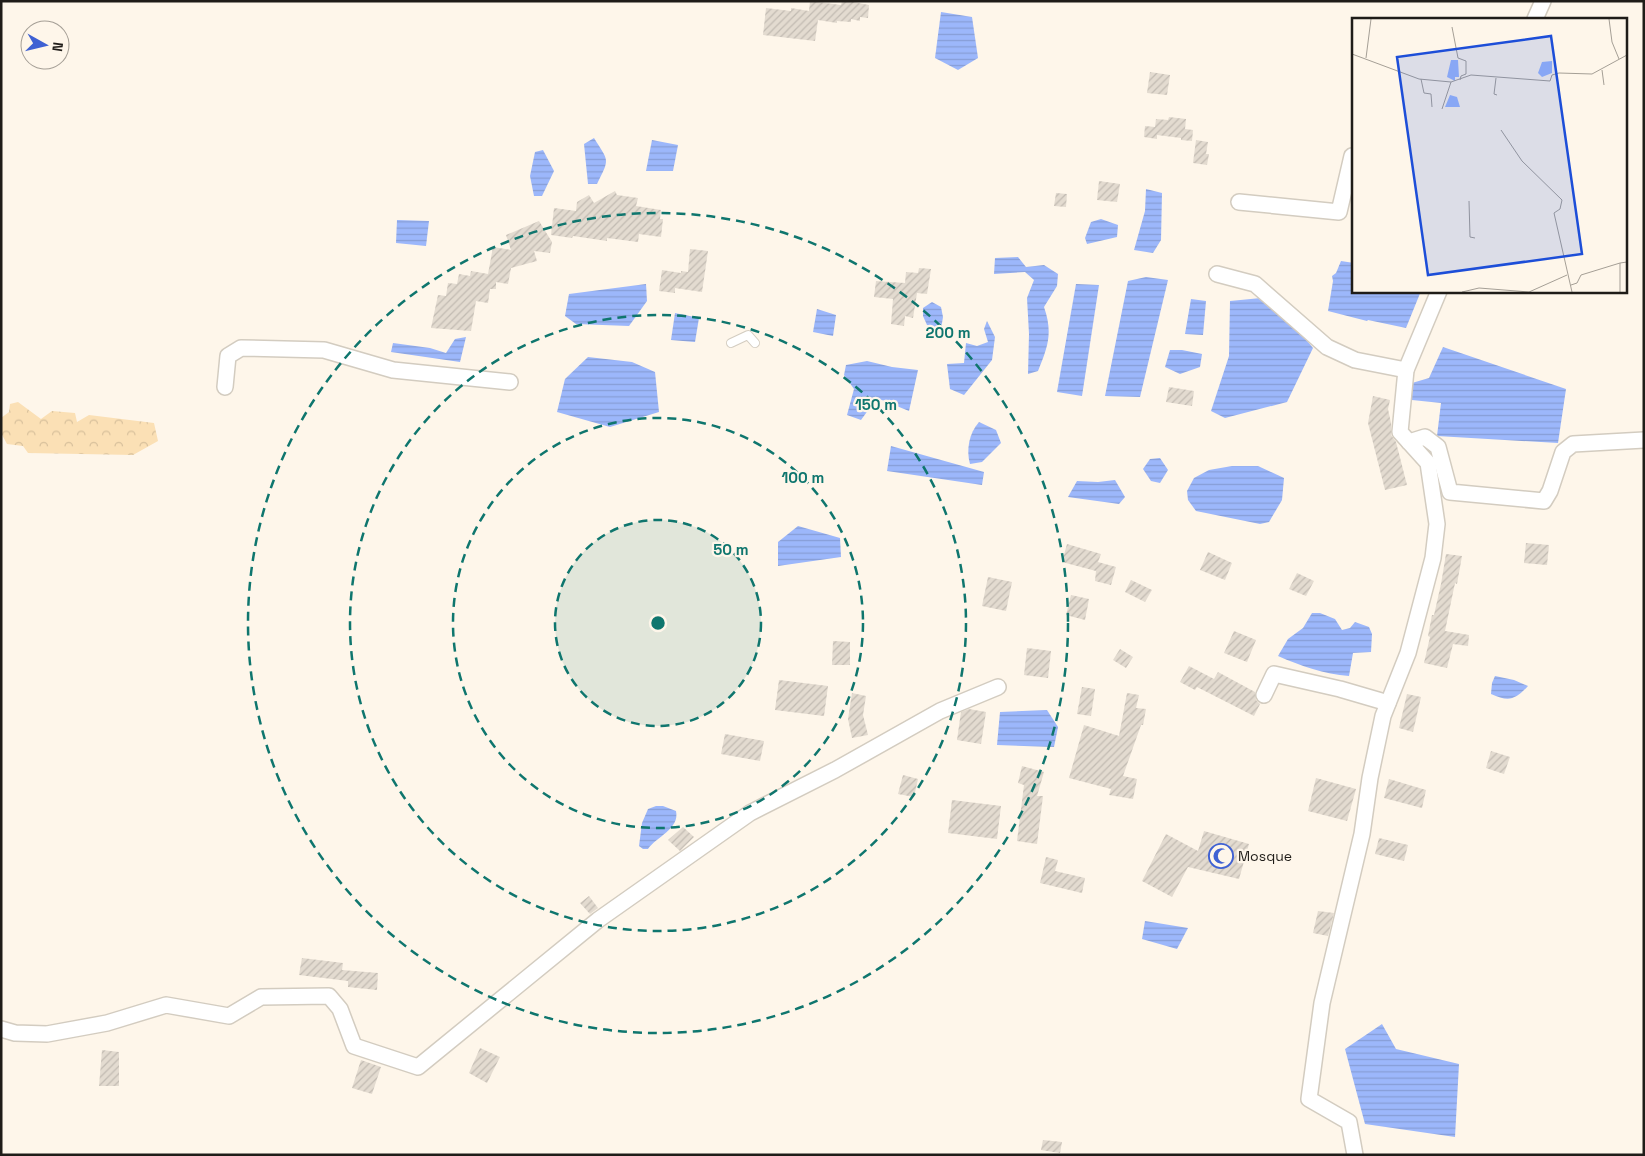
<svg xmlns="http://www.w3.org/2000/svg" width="1645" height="1156" viewBox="0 0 1645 1156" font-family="'Space Grotesk',sans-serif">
  <defs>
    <pattern id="park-crowns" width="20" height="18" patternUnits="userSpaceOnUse" patternTransform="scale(1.25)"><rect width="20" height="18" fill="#fbe0b5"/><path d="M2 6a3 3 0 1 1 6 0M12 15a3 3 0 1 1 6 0" fill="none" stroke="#d7c09b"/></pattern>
    <pattern id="water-rules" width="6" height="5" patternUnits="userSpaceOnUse" patternTransform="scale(1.25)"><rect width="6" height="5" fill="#9cb7fb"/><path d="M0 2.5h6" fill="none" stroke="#869dd6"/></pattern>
    <pattern id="building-hatch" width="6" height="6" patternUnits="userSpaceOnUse" patternTransform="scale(1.25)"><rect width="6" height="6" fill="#e3dbd0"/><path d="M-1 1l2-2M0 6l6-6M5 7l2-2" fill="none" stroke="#c2bbb2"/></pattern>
  </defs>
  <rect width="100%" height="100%" fill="#fef6ea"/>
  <!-- park -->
  <polygon fill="url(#park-crowns)" points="18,402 41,419 52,411 75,413 77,422 89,415 154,423 158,441 133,455 28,453 23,446 7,444 1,433 1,418 9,412 10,404"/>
  <!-- water -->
  <g fill="url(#water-rules)">
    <polygon points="941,12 972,17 978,58 958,70 935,58"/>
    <path d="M 594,138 C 609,162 610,158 597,184 L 588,184 L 584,144 Z"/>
    <polygon points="652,140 678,145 673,171 646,171"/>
    <polygon points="543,150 554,171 542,196 534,196 530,176 535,152"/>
    <polygon points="1146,189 1162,193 1161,240 1153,253 1134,250 1145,211"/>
    <polygon points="1101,219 1118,225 1117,237 1087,244 1085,238 1091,222"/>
    <polygon points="397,220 429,221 426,246 396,243"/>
    <path d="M 1018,257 L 1026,267 L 1044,265 L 1058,274 L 1057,286 L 1044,307 C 1053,333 1048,346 1038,371 L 1028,374 L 1029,334 L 1027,298 L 1034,280 L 1025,272 L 994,274 L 995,258 Z"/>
    <polygon points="1341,261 1354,263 1354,291 1421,291 1406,328 1368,320 1367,321 1328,311 1333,281 1332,276 1336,273"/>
    <polygon points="1146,277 1168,280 1140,397 1105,396 1128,281"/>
    <polygon points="646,284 647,301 629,326 576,324 565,316 569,294"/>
    <polygon points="1076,284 1099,285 1082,396 1057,392"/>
    <polygon points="1261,298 1291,321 1313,348 1287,402 1225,418 1211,411 1229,356 1230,301"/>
    <polygon points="1191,299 1206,301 1203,335 1185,334"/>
    <polygon points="932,302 941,307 943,317 941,329 927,325 923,316 923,308"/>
    <polygon points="817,309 836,315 833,336 813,332"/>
    <polygon points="675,313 699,318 695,342 671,340"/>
    <polygon points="987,321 995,337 992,360 964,395 950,389 947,364 964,363 966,343 977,346 988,342 984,329"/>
    <polygon points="466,337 460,362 391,352 393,343 430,348 446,353 455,339"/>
    <polygon points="1443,347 1566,389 1558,443 1437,436 1441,403 1412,400 1412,383 1429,378"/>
    <polygon points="1170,350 1182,350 1202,354 1200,367 1180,374 1165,367"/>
    <polygon points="588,357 632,362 655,372 659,412 610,427 557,412 565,379"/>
    <polygon points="867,361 892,367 918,370 909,411 877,398 861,420 847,415 854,389 844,375 846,365"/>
    <path d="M 979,422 L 996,430 L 1001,443 L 982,462 L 970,464 C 966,450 969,433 979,422 Z"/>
    <polygon points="891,446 984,472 982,485 887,471"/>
    <polygon points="1160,458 1168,470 1160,483 1151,481 1143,469 1150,459"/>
    <polygon points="1232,466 1258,466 1284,478 1282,500 1269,522 1260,524 1196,511 1188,500 1187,491 1194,478 1209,470"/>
    <polygon points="1115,480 1125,497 1119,504 1068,497 1077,481 1098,482"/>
    <polygon points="798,526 840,538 841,557 778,566 778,542"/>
    <path d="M 1312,613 L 1320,613 L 1335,619 L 1342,630 L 1350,628 L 1355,622 L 1369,627 L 1372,634 L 1371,652 L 1353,653 L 1349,676 C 1324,674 1301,666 1278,656 L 1288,639 L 1303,628 Z"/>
    <path d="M 1495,676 L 1514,680 L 1528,686 C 1515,700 1509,702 1491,694 L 1492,683 Z"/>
    <polygon points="1047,710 1058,727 1054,747 997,745 1000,712"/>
    <path d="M 656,806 L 663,806 L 676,811 C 680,829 656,837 648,849 L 643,849 L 639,846 L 642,823 L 648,809 Z"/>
    <polygon points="1145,921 1188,928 1177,949 1142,939"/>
    <polygon points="1382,1024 1396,1049 1459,1064 1455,1137 1365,1124 1345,1049"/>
  </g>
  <!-- building -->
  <g fill="url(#building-hatch)">
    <polygon points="810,1 841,5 842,1 853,1 853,2 869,5 868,18 860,17 860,21 851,19 851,22 837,21 837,23 818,20 815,41 763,35 766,8 791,11 791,8 809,11"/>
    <polygon points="1150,72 1170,75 1167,95 1147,93"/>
    <polygon points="1169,117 1186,119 1185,129 1193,130 1192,141 1181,140 1181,138 1157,135 1157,139 1144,137 1145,126 1155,127 1156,119 1168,120"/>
    <polygon points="1196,140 1208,142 1206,154 1209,154 1207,165 1193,163"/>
    <polygon points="1099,181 1120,184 1117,202 1097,200"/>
    <polygon points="615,191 617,195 638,198 636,206 661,210 660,219 663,219 661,237 639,234 638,242 607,238 607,241 573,236 572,238 551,235 554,208 576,211 577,202 589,195 594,203"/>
    <polygon points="1056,193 1067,194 1066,207 1054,206"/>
    <polygon points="539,221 552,242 550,253 534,251 537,261 511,268 508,284 496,282 496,289 490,289 488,303 476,301 471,331 431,328 438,295 446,296 448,283 457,284 459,274 470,276 471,271 488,274 493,247 511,250 506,235"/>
    <polygon points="690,249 708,251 702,292 675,288 675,293 659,291 662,270 681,273 681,271 688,272"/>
    <polygon points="919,268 931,269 927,294 917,293 913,318 905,316 904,326 891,324 893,299 874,297 876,281 905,283 906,272 918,273"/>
    <polygon points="1169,387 1194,391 1192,406 1166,402"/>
    <polygon points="1373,396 1390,400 1388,409 1391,423 1391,435 1396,442 1407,485 1385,490 1368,423"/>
    <polygon points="1526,543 1549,545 1547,565 1524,563"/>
    <polygon points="1067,544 1101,554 1098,562 1116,567 1111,585 1095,581 1096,571 1062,562"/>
    <polygon points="1208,552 1232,563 1225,580 1200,570"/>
    <polygon points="1446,554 1462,556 1457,584 1455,583 1445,631 1469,635 1468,646 1453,644 1447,668 1424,663 1430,637 1428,636 1432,615 1434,615 1441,584"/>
    <polygon points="1297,573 1314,581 1306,596 1289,589"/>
    <polygon points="988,577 1012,582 1006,611 982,606"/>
    <polygon points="1131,580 1152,590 1145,602 1125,592"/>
    <polygon points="1071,595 1089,599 1085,620 1066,615"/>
    <polygon points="1234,631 1256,640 1247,662 1224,653"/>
    <polygon points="833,641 850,642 850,665 832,665"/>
    <polygon points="1027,648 1051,651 1048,678 1024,675"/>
    <polygon points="1120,649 1133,657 1126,668 1113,660"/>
    <polygon points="1189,666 1214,679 1218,672 1255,692 1256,700 1260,704 1254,716 1197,687 1195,690 1180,682"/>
    <polygon points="779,680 828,686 824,716 775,710"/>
    <polygon points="1082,687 1095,689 1091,716 1077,714"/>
    <polygon points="852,693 866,696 863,715 868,735 852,738 848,719"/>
    <polygon points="1127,693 1139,695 1136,708 1146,709 1143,725 1141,725 1123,776 1137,779 1133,799 1109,795 1111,789 1069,778 1084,725 1119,736"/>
    <polygon points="1407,694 1421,697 1413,732 1399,728"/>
    <polygon points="969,709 986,712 981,744 957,740 961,712"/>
    <polygon points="725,734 764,741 760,761 721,754"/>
    <polygon points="1491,751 1510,757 1504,774 1486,768"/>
    <polygon points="1022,766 1044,772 1037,796 1043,796 1037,844 1017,841 1024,785 1018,783"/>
    <polygon points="903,775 918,779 914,797 898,794"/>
    <polygon points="1316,778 1356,789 1347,821 1308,811"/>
    <polygon points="1389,779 1426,790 1422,808 1384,798"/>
    <polygon points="952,800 1001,806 997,839 948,833"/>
    <polygon points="683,827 694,837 680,851 668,840"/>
    <polygon points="1204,831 1249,844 1239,879 1188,867 1172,897 1142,881 1166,834 1198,851"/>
    <polygon points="1379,838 1408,845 1404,861 1375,854"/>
    <polygon points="1046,857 1058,860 1055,871 1085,878 1082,893 1040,883"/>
    <polygon points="589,896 598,908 590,914 580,903"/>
    <polygon points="1318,911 1334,913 1328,936 1313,933"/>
    <polygon points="302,958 343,963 342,970 378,973 377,990 348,987 348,981 299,975"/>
    <polygon points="480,1048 500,1057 487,1083 469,1073"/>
    <polygon points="102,1050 119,1052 119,1086 99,1086"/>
    <polygon points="361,1060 381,1067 372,1094 352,1088"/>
    <polygon points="1043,1140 1062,1142 1060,1153 1041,1150"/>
  </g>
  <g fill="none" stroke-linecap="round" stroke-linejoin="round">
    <defs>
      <polyline id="lane" points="731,343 748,335 755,343"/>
      <g id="street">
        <polyline points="1535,19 1543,1"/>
        <polyline points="1239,202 1339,212 1352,156 1354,157"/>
        <polyline points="1217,274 1255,284 1327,347 1355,360 1406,370"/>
        <polyline points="225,387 228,356 241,348 324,350 393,370 510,382"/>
        <polyline points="1409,442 1425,437 1438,447 1450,492 1544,501 1550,491 1563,452 1573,444 1644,440"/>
        <polyline points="1264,695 1274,674 1340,689 1388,703"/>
        <polyline points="1,1029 15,1033 47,1034 107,1023 166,1005 229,1016 261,997 329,996 340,1009 354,1046 418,1067 598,920 750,813 835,770 940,711 998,687"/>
        <polyline points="1355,1155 1349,1122 1309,1099 1322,1003 1362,834 1370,778 1383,716 1408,653 1433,558 1437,524 1428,463 1400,432 1406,370 1439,291"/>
      </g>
    </defs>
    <!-- lane casing -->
    <use href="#lane" stroke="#d3ccc0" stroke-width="10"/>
    <!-- street casing -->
    <use href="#street" stroke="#d3ccc0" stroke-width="18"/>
    <!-- lane -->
    <use href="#lane" stroke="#fff" stroke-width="8"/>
    <!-- street -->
    <use href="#street" stroke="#fff" stroke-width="15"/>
  </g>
  <!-- distance rings -->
  <circle cx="658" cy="623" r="103" fill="#0f766e" fill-opacity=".12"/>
  <g fill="none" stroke="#0f766e" stroke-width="2.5" stroke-dasharray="9 6">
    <circle cx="658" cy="623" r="103"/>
    <circle cx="658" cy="623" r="205"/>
    <circle cx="658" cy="623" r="308"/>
    <circle cx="658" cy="623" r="410"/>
  </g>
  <!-- icons -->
  <defs>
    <symbol id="mosque-ring" viewBox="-11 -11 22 22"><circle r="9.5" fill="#fef6ea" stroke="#3f61d3" stroke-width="1.5"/><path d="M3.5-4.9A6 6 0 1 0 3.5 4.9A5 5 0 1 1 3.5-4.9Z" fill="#3f61d3"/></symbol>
  </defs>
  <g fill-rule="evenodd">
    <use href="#mosque-ring" x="1207" y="842" width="28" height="28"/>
  </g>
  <g text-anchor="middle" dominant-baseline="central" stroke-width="4.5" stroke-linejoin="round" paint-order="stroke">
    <!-- poi labels -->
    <g font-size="14" fill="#1f1c18" stroke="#fef6ea" text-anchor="start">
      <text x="1238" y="856">Mosque</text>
    </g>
  </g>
  <!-- overview -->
  <g transform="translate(1352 18)">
    <rect width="275" height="275" fill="#fef6ea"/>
    <path d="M 99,42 L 106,42 L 107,59 L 103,59 L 103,63 L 95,59 ZM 200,43 L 200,55 L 190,59 L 186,55 L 190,44 ZM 98,77 L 105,79 L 108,89 L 93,89 Z" fill="#9cb7fb"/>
    <path fill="none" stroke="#a59f96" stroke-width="1" d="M 257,1 L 260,24 L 267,41M 100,9 L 106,40 L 114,43 L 114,56 L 109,58 L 108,62M 0,36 L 67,61 L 99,64 L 119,57 L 198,63 L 200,57 L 207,55 L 240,56 L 275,37M 14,40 L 19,1M 250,52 L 252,67M 144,60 L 142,76 L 145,77M 69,61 L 72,75 L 79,76 L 80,89M 90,91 L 99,64M 149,112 L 170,143 L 210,182 L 208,191 L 202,195 L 220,274M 117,183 L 118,219 L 123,220M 219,267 L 225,265 L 229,257 L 268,245M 110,274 L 127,270 L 177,274 L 215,257M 268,274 L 268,245 L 275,244"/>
    <path fill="#1d4ed8" fill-opacity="0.15" stroke="#1d4ed8" stroke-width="2.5" d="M 199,18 L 230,236 L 76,257 L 45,39 Z"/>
    <rect width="275" height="275" fill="none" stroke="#1f1c18" stroke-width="2.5"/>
  </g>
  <circle cx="658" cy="623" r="8" fill="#0f766e" stroke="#fef6ea" stroke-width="2.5"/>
  <g font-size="15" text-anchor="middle" font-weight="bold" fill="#0f766e" stroke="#fef6ea" stroke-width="4.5" stroke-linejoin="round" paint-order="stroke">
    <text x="948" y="338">200 m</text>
    <text x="876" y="410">150 m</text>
    <text x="803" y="483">100 m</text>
    <text x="731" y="555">50 m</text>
  </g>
  <!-- border -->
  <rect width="1645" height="1156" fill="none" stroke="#1f1c18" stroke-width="5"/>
  <!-- north arrow -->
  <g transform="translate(45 45) rotate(98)"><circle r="24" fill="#fef6ea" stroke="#a59f96"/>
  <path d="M0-4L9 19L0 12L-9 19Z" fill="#3f61d3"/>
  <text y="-8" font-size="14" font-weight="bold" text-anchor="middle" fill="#1f1c18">N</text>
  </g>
</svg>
